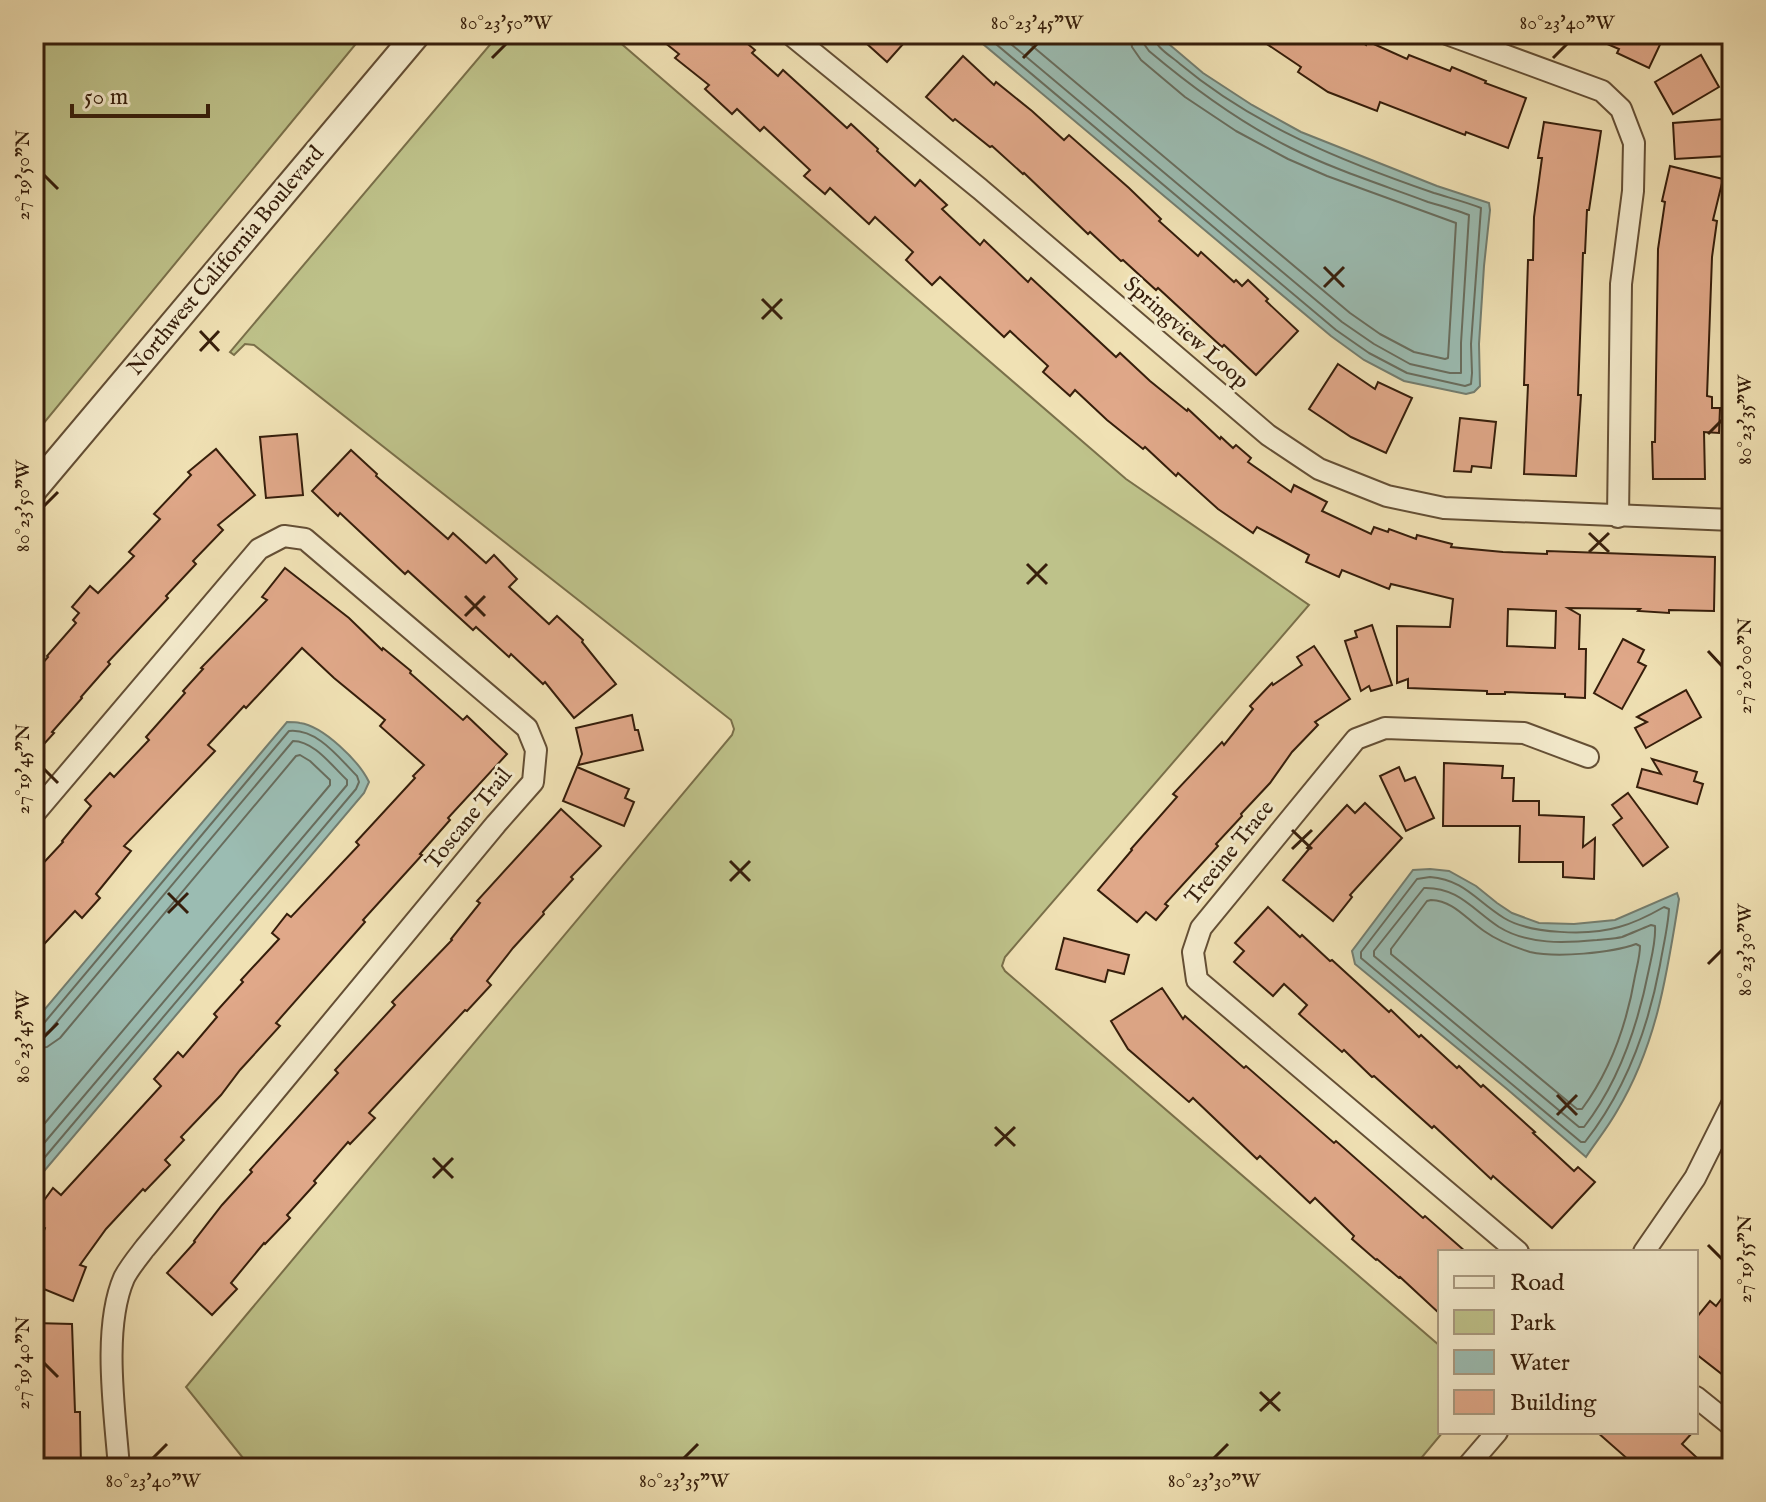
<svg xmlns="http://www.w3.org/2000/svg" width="1766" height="1502" viewBox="0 0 1766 1502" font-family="'IM FELL English',serif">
  <rect width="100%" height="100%" fill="#f0e1b4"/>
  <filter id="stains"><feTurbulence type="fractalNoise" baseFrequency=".0025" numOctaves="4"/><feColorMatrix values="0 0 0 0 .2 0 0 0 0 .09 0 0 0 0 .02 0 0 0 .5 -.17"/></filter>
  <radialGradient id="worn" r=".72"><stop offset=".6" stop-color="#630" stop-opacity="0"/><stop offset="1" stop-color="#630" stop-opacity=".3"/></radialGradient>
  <!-- green -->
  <g fill="#bec28a" stroke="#7a704a" stroke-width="2">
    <polygon points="34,34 364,34 34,435"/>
    <polygon points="499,34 610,34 1126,479 1309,605 1005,957 1002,966 1005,971 1440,1346 1440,1432 1443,1432 1413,1468 251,1468 186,1387 732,735 734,729 731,720 254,345 245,344 234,355 230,352"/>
  </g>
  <!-- water -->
  <g fill="#9bbcb2" stroke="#737d6f" stroke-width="2">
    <polygon points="971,34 1157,34 1203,73 1252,105 1301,132 1437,186 1489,203 1490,210 1484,266 1479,344 1480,386 1474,392 1466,394 1404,381 1364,360 1331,336"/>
    <path d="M 287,722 C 291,722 296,722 300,723 C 323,726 359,761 369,782 L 364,793 L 34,1183 L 34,1022 Z"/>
    <path d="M 1430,869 L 1449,871 L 1476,886 L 1497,903 L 1512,913 L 1539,923 L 1574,924 L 1615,920 L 1677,893 L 1679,899 C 1667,974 1657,1044 1617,1111 C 1608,1127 1596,1142 1586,1157 L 1507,1089 L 1355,964 L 1352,951 L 1413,870 Z"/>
  </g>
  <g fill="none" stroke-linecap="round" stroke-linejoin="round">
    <!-- shore -->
    <g stroke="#686d5e" stroke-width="2">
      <path d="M 984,34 L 1336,330 L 1369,353 L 1407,373 L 1465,386 L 1471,384 L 1472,373 L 1471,344 L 1481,208 C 1466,202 1450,198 1434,193 C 1344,162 1254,126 1180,64 C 1171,56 1154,47 1153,34"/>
      <path d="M 999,34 L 1342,322 L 1374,344 L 1410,364 L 1450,373 L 1461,373 L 1461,343 L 1469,215 C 1456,210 1442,206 1428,202 C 1383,185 1335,170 1291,148 C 1239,122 1194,89 1149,51 L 1144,44 L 1142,34"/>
      <polyline points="1018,34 1350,313 1380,334 1414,352 1445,359 1448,358 1456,223 1327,176 1288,159 1236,131 1185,97 1141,60 1132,47 1130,34"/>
      <path d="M 1430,877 C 1465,880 1476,901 1504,918 C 1530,934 1589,936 1619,927 C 1634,923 1650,915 1664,907 L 1669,909 C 1668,927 1663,947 1660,965 C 1648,1029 1626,1090 1585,1142 L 1581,1142 L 1361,958 L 1361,952 L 1417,879 Z"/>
      <path d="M 1424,888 C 1458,887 1473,910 1499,927 C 1528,945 1565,943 1597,940 C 1605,939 1614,939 1622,937 C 1632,933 1641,929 1651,925 L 1655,926 C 1656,940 1652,955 1649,969 C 1638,1025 1619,1082 1584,1127 L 1579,1127 L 1374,956 L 1374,951 Z"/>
      <path d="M 1431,900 C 1454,901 1466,919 1484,931 C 1498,941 1514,947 1530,952 C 1557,958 1611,953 1636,944 L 1640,946 C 1640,956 1637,966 1635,976 C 1627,1023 1610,1071 1582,1109 L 1577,1109 L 1391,954 L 1391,949 L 1427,901 Z"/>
      <path d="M 34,1026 L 39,1026 L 44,1023 L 289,731 C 317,728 339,758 357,776 L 359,782 L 356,789 L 34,1170"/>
      <path d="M 34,1036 L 44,1035 L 51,1029 L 293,741 C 314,741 332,766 347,780 L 347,785 L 34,1155"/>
      <polyline points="34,1048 47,1047 60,1038 296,756 300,755 310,761 330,780 330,785 34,1136"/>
    </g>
  </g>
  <!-- building -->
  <g fill="#e0a889" stroke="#361e0b" stroke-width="2" fill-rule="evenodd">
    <path d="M 654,34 L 736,34 L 755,50 L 752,53 L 778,76 L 783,70 L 847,128 L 851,124 L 878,149 L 877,151 L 915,186 L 920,180 L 947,205 L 942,209 L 980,245 L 984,240 L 1028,282 L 1031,278 L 1116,357 L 1120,353 L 1150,381 L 1187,411 L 1188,409 L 1220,439 L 1221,437 L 1233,448 L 1236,445 L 1251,458 L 1248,462 L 1291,492 L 1294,485 L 1327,502 L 1322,511 L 1371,534 L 1374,527 L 1388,532 L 1389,529 L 1416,539 L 1417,535 L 1452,544 L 1451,547 L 1503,552 L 1547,554 L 1547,551 L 1715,557 L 1714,611 L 1669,610 L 1669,613 L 1638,611 L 1640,609 L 1568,608 L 1580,615 L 1579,649 L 1586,649 L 1585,698 L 1565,697 L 1565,694 L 1505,692 L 1505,694 L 1487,694 L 1487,691 L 1408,688 L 1408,679 L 1397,683 L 1397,626 L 1450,627 L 1453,599 L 1391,584 L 1389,589 L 1342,570 L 1339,577 L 1306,562 L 1309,555 L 1257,527 L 1253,533 L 1218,509 L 1178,473 L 1176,476 L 1145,447 L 1143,449 L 1107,420 L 1075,390 L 1070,396 L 1043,372 L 1048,366 L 1010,331 L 1004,337 L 940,277 L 932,285 L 906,260 L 913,252 L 875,217 L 869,224 L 830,188 L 825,194 L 804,176 L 810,170 L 764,127 L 760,131 L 737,109 L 732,114 L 705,89 L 709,85 L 675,58 L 679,54 ZM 1508,609 L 1556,611 L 1555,648 L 1507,646 Z"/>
    <polygon points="856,34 912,34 887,62"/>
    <polygon points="1252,34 1349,34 1366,45 1367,41 1407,59 1409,55 1450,71 1452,67 1486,81 1485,83 1526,98 1508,148 1466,132 1465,135 1380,102 1377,111 1328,92 1298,72 1301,67"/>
    <polygon points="1584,34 1665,34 1649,68 1617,53 1619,49"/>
    <polygon points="1701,55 1719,87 1673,114 1655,82"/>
    <polygon points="963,56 994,85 996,82 1032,111 1064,140 1069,135 1129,188 1161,219 1159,221 1198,256 1201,252 1234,282 1236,280 1242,286 1248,280 1268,299 1266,301 1298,331 1256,375 1224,345 1222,347 1158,288 1156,290 1123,260 1121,261 1090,232 1088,234 1024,173 1023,174 992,146 990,147 955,119 953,121 926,97"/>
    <polygon points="1724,119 1727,156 1675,159 1673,123"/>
    <polygon points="1544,122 1601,131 1589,210 1587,210 1585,253 1583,253 1578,395 1581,395 1576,476 1524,474 1528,385 1524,385 1528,260 1533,260 1534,217 1542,158 1538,158"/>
    <polygon points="1670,166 1723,179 1713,220 1717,221 1712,257 1707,396 1712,397 1712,408 1720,408 1719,433 1704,432 1705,479 1653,479 1652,442 1655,442 1658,249 1665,202 1662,201"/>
    <polygon points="1338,364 1375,389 1378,382 1412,398 1386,453 1351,437 1309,409"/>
    <polygon points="1460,418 1496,422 1491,468 1472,466 1471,472 1454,471"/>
    <polygon points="297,434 303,495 266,498 260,437"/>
    <polygon points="216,449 255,495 218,525 223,530 193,561 196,564 166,596 168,598 108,662 110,664 81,697 82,698 52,732 54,733 34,755 34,673 48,657 47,656 76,623 73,620 79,613 72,607 90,586 98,593 134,556 129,552 160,519 154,514 191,475 188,472"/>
    <polygon points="351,450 377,474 376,476 448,539 453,533 486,563 494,555 517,579 509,587 549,624 557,616 583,640 582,642 616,684 574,718 545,682 543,684 511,654 509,657 476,627 473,630 408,571 405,574 340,513 338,516 312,491"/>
    <polygon points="285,568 349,618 382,650 383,648 411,671 410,673 463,720 467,716 507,754 448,818 450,820 420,854 422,855 363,920 365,922 276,1023 280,1026 240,1070 221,1095 181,1137 184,1140 165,1160 170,1165 145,1191 143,1189 106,1229 80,1265 86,1267 73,1301 34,1285 34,1255 45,1228 34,1220 34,1214 53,1188 61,1195 161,1086 154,1079 178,1052 183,1057 217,1017 214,1014 243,982 241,980 279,939 272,933 287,914 291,917 359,845 356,842 415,778 413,776 424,765 380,726 385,720 334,678 302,648 246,708 244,706 208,745 215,751 124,846 131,851 96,894 100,898 82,918 75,911 34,955 34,873 63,842 62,841 91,806 85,800 110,773 114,777 149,740 146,737 185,693 183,691 203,669 201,668 267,600 262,597"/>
    <polygon points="1372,625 1392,685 1371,691 1369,686 1361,691 1345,641 1357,637 1355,631"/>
    <polygon points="1623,639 1644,650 1638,662 1646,666 1622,709 1594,693"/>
    <polygon points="1314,646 1350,699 1315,722 1318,725 1292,752 1270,783 1241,814 1242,816 1216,844 1218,846 1165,904 1168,906 1156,920 1146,912 1137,922 1098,890 1132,850 1131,849 1177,797 1173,794 1222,742 1224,745 1253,709 1250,706 1272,683 1273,685 1302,665 1297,657"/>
    <polygon points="1686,690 1701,717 1646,748 1635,728 1647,722 1637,717"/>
    <polygon points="632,715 635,730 638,730 643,750 578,765 582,754 576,728"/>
    <polygon points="1652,759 1697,772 1694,781 1703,784 1697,804 1637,787 1642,769 1661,774"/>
    <polygon points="1444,763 1503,766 1502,778 1514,778 1513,801 1539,801 1539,815 1584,817 1583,847 1595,838 1594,879 1563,877 1563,862 1519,862 1520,826 1443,826"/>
    <polygon points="577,767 629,789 625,798 634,802 624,826 563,801"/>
    <polygon points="1399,767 1405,781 1415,777 1434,818 1406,831 1380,776"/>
    <polygon points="1628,793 1668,847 1643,866 1613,825 1622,818 1612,805"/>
    <polygon points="1365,803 1402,838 1350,895 1352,897 1333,921 1283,880 1309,849 1307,848 1347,805 1355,813"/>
    <polygon points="561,809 601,846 571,877 573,879 543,912 544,914 513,948 487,981 491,985 467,1011 465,1010 369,1113 375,1118 350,1144 348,1142 314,1181 316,1183 287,1215 290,1218 265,1244 264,1243 231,1283 237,1289 212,1315 167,1273 195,1242 194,1241 222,1205 252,1172 250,1170 338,1073 335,1070 395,1005 392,1002 452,940 451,939 480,903 477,901"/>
    <polygon points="1268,907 1300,937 1302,935 1330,961 1332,960 1389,1012 1391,1010 1419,1037 1421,1035 1457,1068 1459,1066 1481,1087 1483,1085 1535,1132 1533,1133 1574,1171 1578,1167 1595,1182 1552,1228 1493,1176 1491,1179 1434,1126 1432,1128 1374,1076 1372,1077 1344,1050 1342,1052 1299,1014 1307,1005 1284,984 1273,996 1234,962 1244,951 1235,943"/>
    <polygon points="1064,938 1129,955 1124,974 1108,970 1105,982 1056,969"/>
    <polygon points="1162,988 1183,1019 1185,1016 1244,1068 1246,1066 1334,1143 1336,1141 1423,1218 1425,1216 1466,1252 1440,1252 1440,1314 1400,1277 1399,1278 1377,1259 1376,1260 1352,1239 1354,1236 1315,1198 1310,1203 1260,1156 1257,1159 1193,1098 1189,1102 1128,1049 1111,1021"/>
    <polygon points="1732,1285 1732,1364 1723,1375 1696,1354 1696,1318 1710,1301 1716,1306"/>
    <polygon points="34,1323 72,1324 75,1412 80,1412 81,1468 34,1468"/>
    <polygon points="1597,1432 1693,1432 1682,1444 1708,1468 1644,1468 1634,1459 1631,1462"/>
  </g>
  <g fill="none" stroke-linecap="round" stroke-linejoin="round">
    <defs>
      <g id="minor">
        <polyline points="790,34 980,189 1268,435 1319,469 1387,496 1444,508 1732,520"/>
        <polyline points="1447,34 1602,91 1621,109 1634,143 1633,191 1621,284 1618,517"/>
        <path d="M 34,814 L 259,549 L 284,536 L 305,539 L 527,728 L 536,750 L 533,782 L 496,824 L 145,1248 C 138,1257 129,1268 124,1278 C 102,1329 115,1413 119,1468"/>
        <polyline points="1518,1252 1197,980 1193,952 1201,928 1356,739 1385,728 1524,733 1588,757"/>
        <polyline points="1644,1252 1695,1178 1732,1104"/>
        <polyline points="1696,1397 1732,1426"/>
        <polyline points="1466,1468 1497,1432"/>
      </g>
      <polyline id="tertiary" points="34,489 417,34"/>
    </defs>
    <!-- minor casing -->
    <use href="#minor" stroke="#644f35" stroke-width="24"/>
    <!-- tertiary casing -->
    <use href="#tertiary" stroke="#644f35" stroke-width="30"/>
    <!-- minor -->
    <use href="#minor" stroke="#f5ecce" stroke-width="20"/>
    <!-- tertiary -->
    <use href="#tertiary" stroke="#f5ecce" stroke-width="26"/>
  </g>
  <!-- ticks -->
  <path fill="none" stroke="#361e0b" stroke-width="3" d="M 492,58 L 506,44M 1023,58 L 1037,44M 1553,58 L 1567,44M 44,175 L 58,189M 1324,267 L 1344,287M 1324,287 L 1344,267M 762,299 L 782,319M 762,319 L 782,299M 200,331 L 219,351M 200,351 L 219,331M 1708,434 L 1722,420M 44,506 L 58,492M 1589,533 L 1609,552M 1589,552 L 1609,533M 1027,564 L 1047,584M 1027,584 L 1047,564M 465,596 L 485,616M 465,616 L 485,596M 1708,651 L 1722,666M 44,769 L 58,783M 1292,830 L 1312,849M 1292,849 L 1312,830M 730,861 L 750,881M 730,881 L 750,861M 168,893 L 188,913M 168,913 L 188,893M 1708,964 L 1722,950M 44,1037 L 58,1023M 1557,1095 L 1577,1115M 1557,1115 L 1577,1095M 995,1127 L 1015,1146M 995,1146 L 1015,1127M 433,1158 L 453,1178M 433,1178 L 453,1158M 1708,1245 L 1722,1259M 44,1363 L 58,1377M 1260,1392 L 1280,1411M 1260,1411 L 1280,1392M 153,1458 L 167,1444M 684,1458 L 698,1444M 1214,1458 L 1228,1444"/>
  <g text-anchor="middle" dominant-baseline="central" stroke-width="6" stroke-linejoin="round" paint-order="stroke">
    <!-- street labels -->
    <g font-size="22" fill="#361e0b" stroke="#f5ecce">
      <text transform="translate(226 261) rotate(-50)">Northwest California Boulevard</text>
      <text transform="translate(1186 333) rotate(41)">Springview Loop</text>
      <text transform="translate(469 819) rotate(-51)">Toscane Trail</text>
      <text transform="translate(1230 853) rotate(-51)">Treeine Trace</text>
    </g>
  </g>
  <!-- margin -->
  <rect width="1766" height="1502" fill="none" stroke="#f0e1b4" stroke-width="88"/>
  <!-- legend -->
  <rect x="1438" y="1250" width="260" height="184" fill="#f5ecce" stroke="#a99a80" stroke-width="2"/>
  <rect x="1454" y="1276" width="40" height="12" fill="#f5ecce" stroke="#a99a80" stroke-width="2"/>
  <text x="1510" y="1290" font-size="24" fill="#361e0b">Road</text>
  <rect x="1454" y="1310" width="40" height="24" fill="#bec28a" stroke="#a99a80" stroke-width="2"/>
  <text x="1510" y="1330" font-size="24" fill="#361e0b">Park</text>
  <rect x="1454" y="1350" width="40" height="24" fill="#9bbcb2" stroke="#a99a80" stroke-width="2"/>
  <text x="1510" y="1370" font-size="24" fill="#361e0b">Water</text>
  <rect x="1454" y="1390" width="40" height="24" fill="#e0a889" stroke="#a99a80" stroke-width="2"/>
  <text x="1510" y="1410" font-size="24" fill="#361e0b">Building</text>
  <!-- scale -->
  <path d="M72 104v12h136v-12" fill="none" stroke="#361e0b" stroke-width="4"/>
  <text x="84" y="104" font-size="24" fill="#361e0b" stroke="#f5ecce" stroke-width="6" paint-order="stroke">50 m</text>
  <rect x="44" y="44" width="1678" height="1414" fill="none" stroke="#361e0b" stroke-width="3"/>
  <g font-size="20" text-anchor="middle" fill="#361e0b">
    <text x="506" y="29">80°23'50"W</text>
    <text x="1037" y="29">80°23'45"W</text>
    <text x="1567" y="29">80°23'40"W</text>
    <text transform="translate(22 175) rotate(-90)" y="7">27°19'50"N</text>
    <text transform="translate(1744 420) rotate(-90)" y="7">80°23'35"W</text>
    <text transform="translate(22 506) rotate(-90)" y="7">80°23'50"W</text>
    <text transform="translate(1744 666) rotate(-90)" y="7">27°20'00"N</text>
    <text transform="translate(22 769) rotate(-90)" y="7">27°19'45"N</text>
    <text transform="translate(1744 950) rotate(-90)" y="7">80°23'30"W</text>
    <text transform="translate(22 1037) rotate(-90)" y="7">80°23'45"W</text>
    <text transform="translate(1744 1259) rotate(-90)" y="7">27°19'55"N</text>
    <text transform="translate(22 1363) rotate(-90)" y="7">27°19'40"N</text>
    <text x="153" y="1487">80°23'40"W</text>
    <text x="684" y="1487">80°23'35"W</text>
    <text x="1214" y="1487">80°23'30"W</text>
  </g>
  <rect width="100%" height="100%" filter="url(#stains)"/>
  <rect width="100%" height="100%" fill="url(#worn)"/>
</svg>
